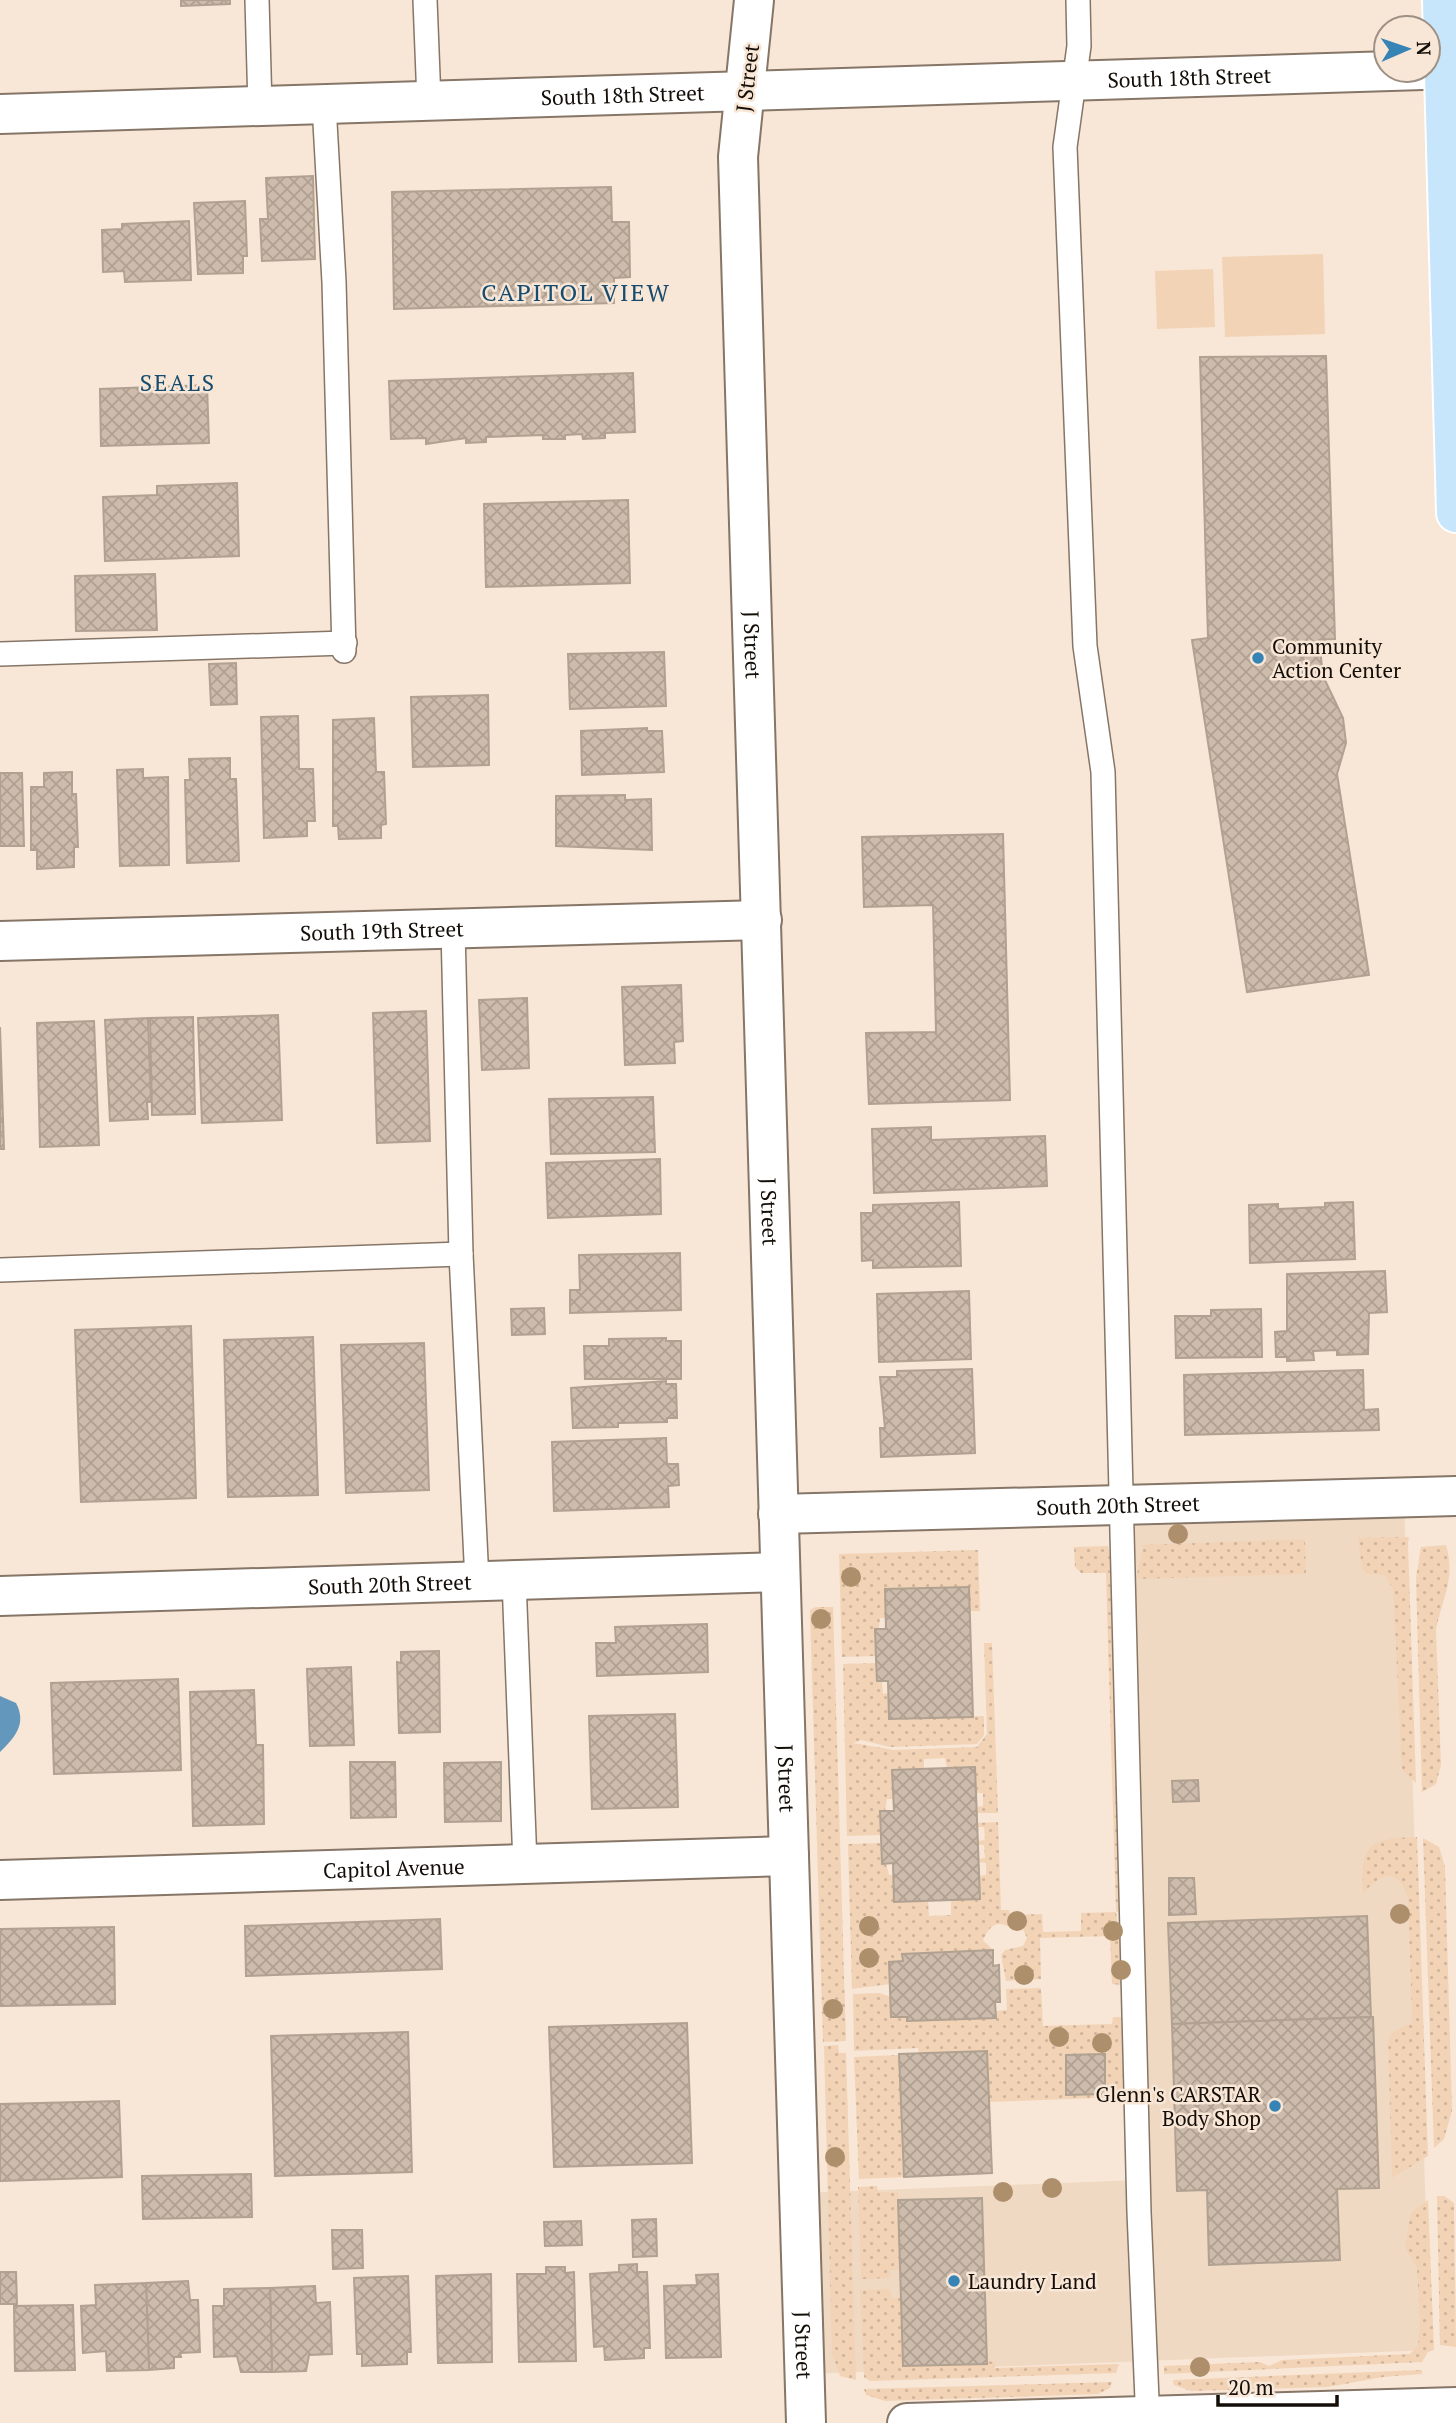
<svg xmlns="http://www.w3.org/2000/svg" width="1456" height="2423" viewBox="0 0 1456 2423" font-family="'PT Serif',serif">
  <defs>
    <pattern id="grass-dots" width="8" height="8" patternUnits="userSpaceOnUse" patternTransform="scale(1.75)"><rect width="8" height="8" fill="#f2d3b6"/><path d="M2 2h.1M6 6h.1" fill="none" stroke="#cfb49b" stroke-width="1.8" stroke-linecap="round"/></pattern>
    <pattern id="building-cross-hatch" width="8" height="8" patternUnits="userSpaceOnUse" patternTransform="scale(1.75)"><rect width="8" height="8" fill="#cdbcac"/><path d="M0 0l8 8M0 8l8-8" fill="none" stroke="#afa092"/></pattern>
  </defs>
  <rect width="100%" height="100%" fill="#f8e6d6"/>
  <!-- built -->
  <polygon fill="#f0d9c3" points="1404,1498 1430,2350 805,2374 799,2193 1139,2180 1122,1506"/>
  <!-- grass -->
  <g fill="url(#grass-dots)">
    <polygon points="1409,1537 1408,1543 1416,1783 1402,1770 1393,1589 1384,1575 1367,1574 1362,1568 1358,1538"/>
    <polygon points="1305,1539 1306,1574 1136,1579 1143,1545"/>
    <path d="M 1446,1545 C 1456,1580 1442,1597 1436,1630 L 1441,1765 L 1436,1784 L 1422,1792 L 1416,1578 L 1421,1547 Z"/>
    <path d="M 1108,1546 L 1113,1565 L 1119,1911 L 1116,1912 L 1125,1978 L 1121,1985 L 1112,1984 L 1110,1936 L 1040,1938 L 1041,1979 L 1006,1981 L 1001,1955 L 1005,1950 L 1023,1946 L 1027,1938 L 1023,1929 C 1004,1929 996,1912 983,1940 L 993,1950 L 903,1954 L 903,1961 L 889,1962 L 890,1984 L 852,1989 L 848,1844 L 881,1843 L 889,1875 L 893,1875 L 894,1902 L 928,1901 L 929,1916 L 951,1915 L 951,1900 L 979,1899 L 979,1876 L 986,1875 L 986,1863 L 978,1862 L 978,1859 L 985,1858 L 984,1845 L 978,1845 L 978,1841 L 985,1840 L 984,1827 L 977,1827 L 977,1823 L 998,1822 L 1001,1910 L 1009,1910 L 1010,1915 L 1042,1914 L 1043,1932 L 1081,1931 L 1081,1913 L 1116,1912 L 1106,1573 L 1081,1573 L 1075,1567 L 1074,1547 Z"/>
    <polygon points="978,1550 980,1611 970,1611 885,1589 886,1618 880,1618 876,1656 842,1657 839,1554"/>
    <polygon points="816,1607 833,1607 846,2041 823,2042 810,1610"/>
    <polygon points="984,1643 992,1643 998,1813 977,1813 976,1807 983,1806 983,1793 976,1793 947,1768 945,1758 924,1759 924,1769 894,1799 887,1799 881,1835 847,1836 843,1664 876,1663 877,1681 882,1681 883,1694 889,1693 890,1719 984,1716 984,1735 977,1744 890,1747 861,1740 853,1743 894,1750 977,1747 987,1734"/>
    <path d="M 1417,1837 L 1428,2156 L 1392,2178 L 1388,2041 L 1393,2032 L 1411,2023 L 1412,2014 L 1408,1900 C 1400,1867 1381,1872 1363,1894 C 1362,1843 1366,1839 1417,1837 Z"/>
    <polygon points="1423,1838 1439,1847 1445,1867 1452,2111 1444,2139 1434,2148"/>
    <polygon points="1041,1988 1043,2026 1112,2024 1113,2017 1122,2017 1123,2097 989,2102 987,2051 919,2054 918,2048 854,2051 853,1994 879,1993 891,1997 891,2017 907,2017 908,2021 995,2018 995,2011 1007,2010 1006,1989"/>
    <polygon points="838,2045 839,2053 846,2053 856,2380 840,2376 832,2353 824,2046"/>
    <polygon points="899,2055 904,2177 859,2179 854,2057"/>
    <polygon points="877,2186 878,2192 898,2192 900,2270 890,2270 890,2278 861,2279 858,2187"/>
    <polygon points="1437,2196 1444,2196 1454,2203 1456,2347 1440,2345"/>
    <polygon points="1428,2200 1434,2350 1428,2352 1422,2362 1164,2374 1164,2366 1260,2362 1269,2366 1282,2360 1410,2354 1418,2345 1420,2322 1417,2268 1405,2247 1411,2212"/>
    <polygon points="890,2289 891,2298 901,2298 903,2366 986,2364 987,2361 995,2362 995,2368 1119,2364 1116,2373 870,2381 864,2377 860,2290"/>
    <polygon points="1422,2370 1422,2374 1383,2377 1328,2387 1191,2391 1174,2385 1173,2380"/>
    <polygon points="1112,2382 1110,2388 1098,2394 885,2401 866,2395 864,2389"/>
  </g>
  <!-- green -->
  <g fill="#f2d3b6">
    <polygon points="1323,254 1325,334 1225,337 1222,257"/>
    <polygon points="1213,269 1215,327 1157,329 1155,271"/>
  </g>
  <!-- water -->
  <path fill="#6497bc" d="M 0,1696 L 16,1703 C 27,1724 15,1737 0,1752 Z"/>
  <!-- building -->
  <g fill="url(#building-cross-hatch)" stroke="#b1a191" stroke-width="2">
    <polygon points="181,0 230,0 230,4 181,6"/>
    <polygon points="313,176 315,259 262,261 260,219 268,219 266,178"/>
    <polygon points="611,187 612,222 629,222 630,277 614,278 614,303 394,309 392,192"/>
    <polygon points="245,201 247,256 243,256 243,273 198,274 194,203"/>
    <polygon points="189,221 191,280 125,282 124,271 103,272 102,230 122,229 122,224"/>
    <polygon points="1326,356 1335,639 1319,640 1323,676 1343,718 1346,743 1337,774 1369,975 1247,992 1192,640 1208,638 1200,357"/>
    <polygon points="633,373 635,432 605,433 605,438 583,439 582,434 565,435 565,439 543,439 543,435 486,437 486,442 466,443 466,438 426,444 426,438 391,439 389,381"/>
    <polygon points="207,385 209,443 101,446 100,389"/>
    <polygon points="237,483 239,556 105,561 103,497 157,495 157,486"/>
    <polygon points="628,500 630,583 486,587 484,504"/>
    <polygon points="155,574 157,630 76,631 75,576"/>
    <polygon points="664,652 666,706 570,709 568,654"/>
    <polygon points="236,663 237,704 211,705 209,664"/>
    <polygon points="488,695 489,765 413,767 411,697"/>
    <polygon points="298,716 299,769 313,769 315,821 307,821 307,836 264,838 261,717"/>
    <polygon points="374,718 376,772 384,772 386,824 381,825 381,838 339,839 338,826 333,826 333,720"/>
    <polygon points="647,728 647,731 662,731 664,772 582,775 581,731"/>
    <polygon points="230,758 230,779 236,779 239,861 187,863 185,780 190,780 189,759"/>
    <polygon points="143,769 143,778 168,777 169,865 120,866 117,770"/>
    <polygon points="72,772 72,794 76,794 78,847 74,847 74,867 37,869 37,850 31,850 31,787 44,787 44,773"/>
    <polygon points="0,773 22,773 24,846 0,846"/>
    <polygon points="625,795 625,800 651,799 652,850 556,846 556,796"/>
    <polygon points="1003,834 1010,1100 869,1104 866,1033 936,1032 933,905 864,907 862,837"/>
    <polygon points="681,985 683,1041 674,1042 675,1063 625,1065 622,987"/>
    <polygon points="527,998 529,1068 482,1070 479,1000"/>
    <polygon points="426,1011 430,1141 377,1143 373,1013"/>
    <polygon points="278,1015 282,1120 202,1123 198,1018"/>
    <polygon points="193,1017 195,1114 152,1115 150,1018"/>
    <polygon points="148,1018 151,1102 147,1102 148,1119 110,1121 105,1020"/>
    <polygon points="94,1021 99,1145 40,1147 37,1023"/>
    <polygon points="0,1027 4,1149 0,1149"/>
    <polygon points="653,1097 655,1152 551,1154 549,1099"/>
    <polygon points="931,1127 931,1140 1045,1136 1047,1186 874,1193 872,1129"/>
    <polygon points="660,1159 661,1214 548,1218 546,1163"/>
    <polygon points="959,1202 961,1266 873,1268 873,1260 862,1261 861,1213 873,1213 873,1205"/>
    <polygon points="1353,1202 1355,1259 1250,1263 1249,1205 1278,1204 1278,1209 1325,1207 1325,1203"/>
    <polygon points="680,1253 681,1310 570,1313 570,1290 580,1290 579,1255"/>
    <polygon points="1385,1271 1387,1312 1369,1313 1368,1354 1337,1355 1337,1350 1313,1351 1314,1360 1287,1361 1287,1357 1276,1357 1275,1332 1287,1331 1287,1274"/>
    <polygon points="969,1291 971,1359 879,1362 877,1294"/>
    <polygon points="544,1308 545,1334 512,1335 511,1309"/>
    <polygon points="1261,1309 1262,1357 1176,1358 1175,1316 1211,1316 1211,1310"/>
    <polygon points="191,1326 196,1498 81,1502 75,1330"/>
    <polygon points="313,1337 318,1495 228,1497 224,1340"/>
    <polygon points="666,1338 666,1341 681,1341 681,1379 585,1379 584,1346 609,1346 609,1339"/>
    <polygon points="424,1343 429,1490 346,1493 341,1345"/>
    <polygon points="972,1369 975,1453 881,1457 880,1428 885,1428 880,1377 897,1377 897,1371"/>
    <polygon points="1363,1370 1364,1410 1378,1409 1379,1430 1185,1435 1184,1375"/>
    <polygon points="666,1381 666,1384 676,1384 677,1418 667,1418 667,1422 618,1423 618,1427 573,1428 571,1388"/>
    <polygon points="666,1438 667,1464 678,1464 679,1485 668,1486 669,1507 554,1511 552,1442"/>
    <polygon points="969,1587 973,1717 889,1719 888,1681 877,1681 876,1659 875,1629 886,1629 885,1589"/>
    <polygon points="707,1624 708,1672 597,1676 596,1643 616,1643 615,1627"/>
    <polygon points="439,1651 440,1732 399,1733 397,1662 401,1663 401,1652"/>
    <polygon points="351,1667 354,1745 310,1746 307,1669"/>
    <polygon points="178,1679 181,1770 54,1774 51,1683"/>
    <polygon points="254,1690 256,1745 263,1745 264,1824 193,1826 190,1692"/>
    <polygon points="675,1714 678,1807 592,1809 589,1716"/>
    <polygon points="350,1762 395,1762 396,1817 351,1818"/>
    <polygon points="501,1762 501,1821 445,1822 444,1763"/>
    <polygon points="975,1767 980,1899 894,1902 893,1863 882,1864 880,1811 894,1811 892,1770"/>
    <polygon points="1198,1780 1199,1801 1173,1802 1172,1781"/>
    <polygon points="1169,1878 1194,1878 1196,1914 1169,1915"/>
    <polygon points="1367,1916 1371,2017 1172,2024 1168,1923"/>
    <polygon points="440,1919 442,1969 246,1976 245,1926"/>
    <polygon points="114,1927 115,2004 0,2006 0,1929"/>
    <polygon points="993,1950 993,1966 999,1965 1000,2002 995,2002 996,2018 907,2021 907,2017 891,2017 889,1962 903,1961 902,1954"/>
    <polygon points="1373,2017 1379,2188 1337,2189 1340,2260 1209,2265 1207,2190 1177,2191 1172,2024"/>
    <polygon points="687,2023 692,2163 554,2167 549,2027"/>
    <polygon points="408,2032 412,2172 275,2176 271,2036"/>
    <polygon points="987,2051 992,2173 904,2177 899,2054"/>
    <polygon points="1105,2054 1105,2094 1066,2095 1066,2055"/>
    <polygon points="119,2101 122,2177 0,2181 0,2104"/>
    <polygon points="251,2174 252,2217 143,2219 142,2176"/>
    <polygon points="982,2198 987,2364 903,2366 898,2200"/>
    <polygon points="656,2219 657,2256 633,2257 632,2220"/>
    <polygon points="581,2221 582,2245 545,2246 544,2222"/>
    <polygon points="332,2230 362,2230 363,2268 333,2269"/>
    <polygon points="637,2264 637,2272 647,2272 650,2348 644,2348 644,2358 605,2360 604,2346 594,2347 590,2274 619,2272 619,2265"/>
    <polygon points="546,2267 565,2267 565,2273 574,2272 576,2361 519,2362 517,2274 546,2274"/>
    <polygon points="0,2272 16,2272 17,2304 0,2304"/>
    <polygon points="491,2274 492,2362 438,2363 436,2276"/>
    <polygon points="718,2274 721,2357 666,2358 664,2286 697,2285 696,2275"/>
    <polygon points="408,2276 411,2352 407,2352 407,2364 362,2366 362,2354 357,2354 354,2278"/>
    <polygon points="188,2281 190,2300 198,2300 200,2352 180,2353 181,2357 174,2357 174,2368 149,2370 146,2283"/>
    <polygon points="146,2283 149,2370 107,2371 106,2351 83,2353 81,2306 96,2305 95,2285"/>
    <polygon points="315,2286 316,2303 330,2302 332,2354 309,2355 306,2371 272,2372 270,2288"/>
    <polygon points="270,2288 272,2372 241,2372 237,2356 214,2357 213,2306 224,2306 224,2289"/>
    <polygon points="73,2305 75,2370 15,2371 14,2306"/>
  </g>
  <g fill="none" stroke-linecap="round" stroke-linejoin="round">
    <defs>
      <g id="service">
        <polyline points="257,0 260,107"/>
        <polyline points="425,0 429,101"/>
        <polyline points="1078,0 1079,46 1065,147 1085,646 1103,772 1139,2212 1148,2423"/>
        <polyline points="324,105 334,282 344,651"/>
        <polyline points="0,654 345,643"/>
        <polyline points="453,929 461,1254 477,1581"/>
        <polyline points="0,1270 461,1254"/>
        <polyline points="514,1580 525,1864"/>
      </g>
      <g id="minor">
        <path id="s1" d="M 754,0 L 738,157 L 806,2423"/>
        <path id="s2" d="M 0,114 L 1456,69"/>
        <path id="s3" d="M 0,941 L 762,920"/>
        <path id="s4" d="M 778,1514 L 1456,1496"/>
        <path id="s5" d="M 0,1596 L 779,1572"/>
        <path id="s6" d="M 0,1880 L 789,1856"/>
      </g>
      <polyline id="tertiary" points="907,2423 1456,2407"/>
      <polyline id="primary" points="1442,0 1456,513"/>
    </defs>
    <!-- service casing -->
    <use href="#service" stroke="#867667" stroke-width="26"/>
    <!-- minor casing -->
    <use href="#minor" stroke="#867667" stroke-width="42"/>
    <!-- tertiary casing -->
    <use href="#tertiary" stroke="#867667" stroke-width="42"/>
    <!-- primary casing -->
    <use href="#primary" stroke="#fff" stroke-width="42"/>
    <!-- service -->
    <use href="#service" stroke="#fff" stroke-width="23"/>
    <!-- minor -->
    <use href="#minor" stroke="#fff" stroke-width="38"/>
    <!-- tertiary -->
    <use href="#tertiary" stroke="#fff" stroke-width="38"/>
    <!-- primary -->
    <use href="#primary" stroke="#c7e5fb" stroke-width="38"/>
  </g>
  <!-- trees -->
  <g fill="#ae8f6b">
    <circle cx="1178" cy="1534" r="10"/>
    <circle cx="851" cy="1577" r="10"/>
    <circle cx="821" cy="1619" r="10"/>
    <circle cx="1400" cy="1914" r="10"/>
    <circle cx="1017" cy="1921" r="10"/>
    <circle cx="869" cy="1926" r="10"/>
    <circle cx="1113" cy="1931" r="10"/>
    <circle cx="869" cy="1958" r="10"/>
    <circle cx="1121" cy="1970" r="10"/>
    <circle cx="1024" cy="1975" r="10"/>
    <circle cx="833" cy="2009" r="10"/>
    <circle cx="1059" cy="2037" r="10"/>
    <circle cx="1102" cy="2043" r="10"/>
    <circle cx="835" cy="2157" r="10"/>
    <circle cx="1052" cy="2188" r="10"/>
    <circle cx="1003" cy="2192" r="10"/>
    <circle cx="1200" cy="2367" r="10"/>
  </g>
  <!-- markers -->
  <g fill="#3683b5" stroke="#f8e6d6" stroke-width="2.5">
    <circle cx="1258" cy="658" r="7"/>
    <circle cx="1275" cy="2106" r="7"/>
    <circle cx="954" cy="2281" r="7"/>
  </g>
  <g text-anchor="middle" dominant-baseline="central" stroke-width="5" stroke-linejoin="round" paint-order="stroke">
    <!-- street labels -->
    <g font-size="21" fill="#140e08" stroke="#f8e6d6">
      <text transform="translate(747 78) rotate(-83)">J Street</text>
      <text stroke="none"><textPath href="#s2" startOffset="1190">South 18th Street</textPath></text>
      <text stroke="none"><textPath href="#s2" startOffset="623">South 18th Street</textPath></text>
      <text stroke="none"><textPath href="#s1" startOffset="646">J Street</textPath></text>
      <text stroke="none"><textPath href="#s3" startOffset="382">South 19th Street</textPath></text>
      <text stroke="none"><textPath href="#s1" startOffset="1213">J Street</textPath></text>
      <text stroke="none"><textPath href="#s4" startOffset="340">South 20th Street</textPath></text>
      <text stroke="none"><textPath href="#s5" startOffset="390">South 20th Street</textPath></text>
      <text stroke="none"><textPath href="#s1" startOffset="1780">J Street</textPath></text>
      <text stroke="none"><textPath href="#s6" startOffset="394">Capitol Avenue</textPath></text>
      <text stroke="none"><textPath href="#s1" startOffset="2347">J Street</textPath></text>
    </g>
    <!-- poi labels -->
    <g font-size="21" fill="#140e08" stroke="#f8e6d6" text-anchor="start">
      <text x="1272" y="646">Community<tspan x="1272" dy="24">Action Center</tspan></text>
      <text x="1261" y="2094" text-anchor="end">Glenn's CARSTAR<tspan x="1261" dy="24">Body Shop</tspan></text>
      <text x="968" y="2281">Laundry Land</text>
    </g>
    <!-- neighbourhood labels -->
    <g font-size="23" letter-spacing="2" fill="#164c6f" stroke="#f8e6d6">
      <text x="178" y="382">SEALS</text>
    </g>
    <!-- quarter labels -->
    <g font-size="24" letter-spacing="2" fill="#164c6f" stroke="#f8e6d6">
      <text x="576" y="292">CAPITOL VIEW</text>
    </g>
  </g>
  <!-- north arrow -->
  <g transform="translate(1407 49) rotate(88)"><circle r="33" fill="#f8e6d6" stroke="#9d9084" stroke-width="2"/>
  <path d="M0-5L12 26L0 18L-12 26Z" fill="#3683b5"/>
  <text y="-10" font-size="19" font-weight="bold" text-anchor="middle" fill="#140e08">N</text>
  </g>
  <!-- scale -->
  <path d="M1218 2395v10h119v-10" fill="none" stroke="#140e08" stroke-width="3.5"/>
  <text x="1228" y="2395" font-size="21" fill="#140e08" stroke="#f8e6d6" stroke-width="5" paint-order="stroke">20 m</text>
</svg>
